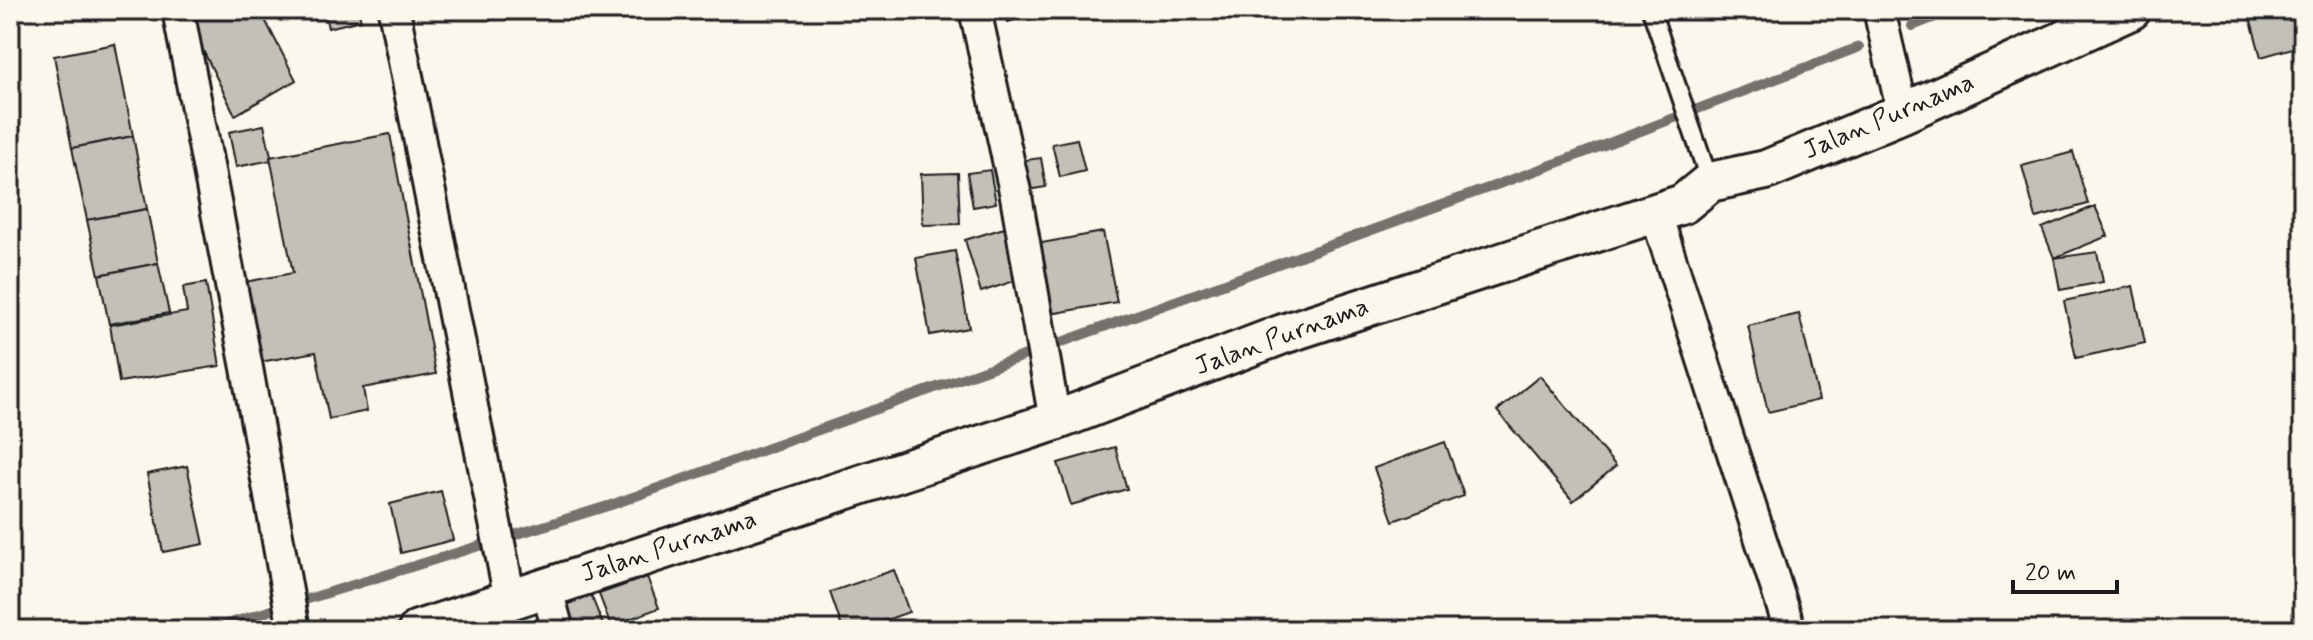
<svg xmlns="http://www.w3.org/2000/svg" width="2313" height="640" viewBox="0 0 2313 640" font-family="Mynerve,sans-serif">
  <rect width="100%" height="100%" fill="#fbf7ec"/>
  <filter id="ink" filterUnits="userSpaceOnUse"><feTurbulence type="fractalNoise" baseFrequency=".0125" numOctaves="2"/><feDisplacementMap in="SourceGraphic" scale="16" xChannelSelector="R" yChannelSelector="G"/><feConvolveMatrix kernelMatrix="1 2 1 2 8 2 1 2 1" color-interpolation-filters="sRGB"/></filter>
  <g filter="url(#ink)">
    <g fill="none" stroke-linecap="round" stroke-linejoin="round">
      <!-- stream -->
      <g stroke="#74726e" stroke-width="10">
        <polyline points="1912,26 1953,10"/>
        <polyline points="208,630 611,505 1560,162 1859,47"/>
      </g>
    </g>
    <!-- building -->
    <g fill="#c3c0b8" stroke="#1c1c1c" stroke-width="2">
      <polygon points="209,10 260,10 296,80 235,115 189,22"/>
      <polygon points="306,10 358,10 361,20 328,28 325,15 308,20"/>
      <polygon points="1004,10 1046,10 1008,22"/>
      <polygon points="2248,10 2297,10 2303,32 2303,45 2261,57"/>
      <polygon points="115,44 133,136 72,148 54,56"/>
      <polygon points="264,125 272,160 236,167 229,132"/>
      <polygon points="390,134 436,374 363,388 367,411 329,419 316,352 249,364 234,284 293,273 270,157"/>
      <polygon points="133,136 147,209 87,220 72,148"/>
      <polygon points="1077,139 1085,171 1060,177 1052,144"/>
      <polygon points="2073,152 2088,204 2036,218 2022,166"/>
      <polygon points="1041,158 1046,187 1021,191 1017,161"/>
      <polygon points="990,170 996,203 973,207 967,173"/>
      <polygon points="958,173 960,224 923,225 921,174"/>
      <polygon points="2095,206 2108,236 2054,258 2042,228"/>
      <polygon points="147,209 158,263 99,275 87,220"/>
      <polygon points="1004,228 1020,279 981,292 965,240"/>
      <polygon points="1103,232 1117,302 1050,314 1036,244"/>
      <polygon points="955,251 969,328 930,335 916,258"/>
      <polygon points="2097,252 2103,282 2060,290 2054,258"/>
      <polygon points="158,263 169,313 109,324 99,275"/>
      <polygon points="206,283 220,366 119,382 110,325 187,312 183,287"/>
      <polygon points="2133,286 2145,343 2076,358 2064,301"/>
      <polygon points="1799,314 1819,400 1768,412 1748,326"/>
      <polygon points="1540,376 1616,466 1573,501 1497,411"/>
      <polygon points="1445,442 1464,496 1393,521 1374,468"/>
      <polygon points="1115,447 1127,489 1071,505 1058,463"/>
      <polygon points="187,466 204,544 163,552 147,474"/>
      <polygon points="441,491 453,540 401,553 390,504"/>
      <polygon points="894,570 909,612 858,630 843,630 830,592"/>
      <polygon points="647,577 659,608 611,626 599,594"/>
      <polygon points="591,595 605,630 561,630 553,610"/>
    </g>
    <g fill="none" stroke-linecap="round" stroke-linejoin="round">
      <defs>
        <polyline id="service" points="1651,10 1710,182"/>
        <g id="minor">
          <polyline points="178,10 247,368 294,630"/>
          <polyline points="394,10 510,599"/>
          <polyline points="975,10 1016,196 1055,421"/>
          <polyline points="1879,10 1903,113"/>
          <polyline points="1656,214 1790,630"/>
          <polyline points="546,587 558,630"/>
        </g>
        <polyline id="tertiary" points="418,630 1055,421 1283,334 1683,204 1710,182 1766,170 1903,113 2131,10"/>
      </defs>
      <!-- service casing -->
      <use href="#service" stroke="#1c1c1c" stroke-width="22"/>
      <!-- minor casing -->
      <use href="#minor" stroke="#1c1c1c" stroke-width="36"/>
      <!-- tertiary casing -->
      <use href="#tertiary" stroke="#1c1c1c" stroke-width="44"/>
      <!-- service -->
      <use href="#service" stroke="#fbf7ec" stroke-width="16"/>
      <!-- minor -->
      <use href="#minor" stroke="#fbf7ec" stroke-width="30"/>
      <!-- tertiary -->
      <use href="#tertiary" stroke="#fbf7ec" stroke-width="38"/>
    </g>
  </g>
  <g text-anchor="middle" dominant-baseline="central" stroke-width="7" stroke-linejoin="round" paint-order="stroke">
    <!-- street labels -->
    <g font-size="26" fill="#1c1c1c" stroke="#fbf7ec">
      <text transform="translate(1889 117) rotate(-23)">Jalan Purnama</text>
      <text transform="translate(1282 337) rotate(-20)">Jalan Purnama</text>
      <text transform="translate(669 547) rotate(-18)">Jalan Purnama</text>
    </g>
  </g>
  <!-- margin -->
  <rect width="2313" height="640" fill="none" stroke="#fbf7ec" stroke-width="40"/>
  <rect x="20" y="20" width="2273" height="600" fill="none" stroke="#1c1c1c" stroke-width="3" filter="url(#ink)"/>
  <!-- scale -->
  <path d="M2013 580v12h104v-12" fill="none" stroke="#1c1c1c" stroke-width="4"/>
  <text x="2025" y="580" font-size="24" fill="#1c1c1c" stroke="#fbf7ec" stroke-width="6" paint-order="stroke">20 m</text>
</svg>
